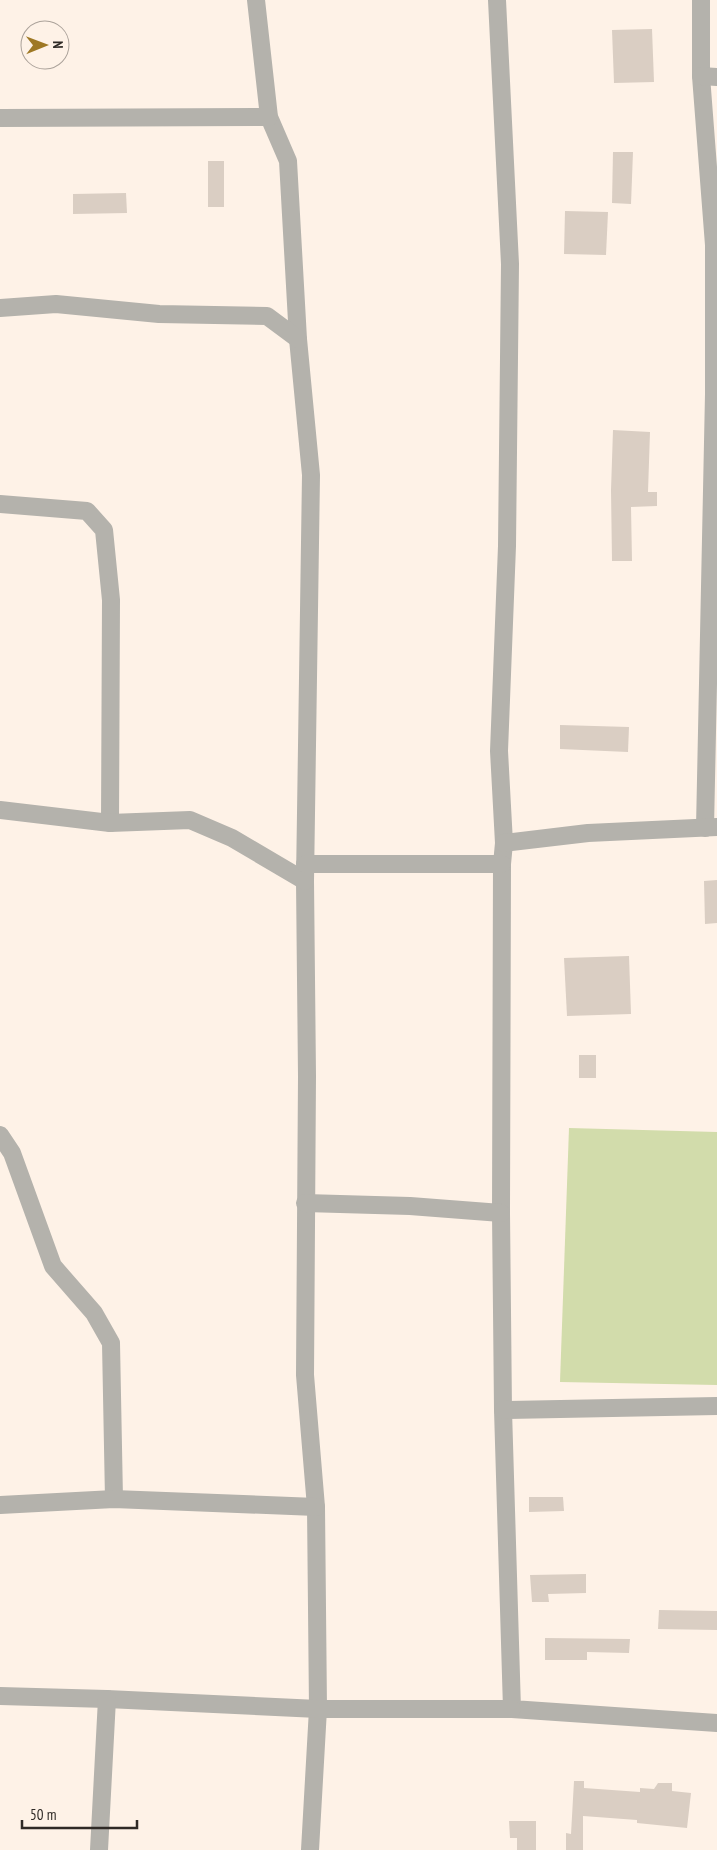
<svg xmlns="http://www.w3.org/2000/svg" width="717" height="1850" viewBox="0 0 717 1850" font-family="'PT Sans Narrow',sans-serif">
  <rect width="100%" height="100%" fill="#fef2e7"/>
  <!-- green -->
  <polygon fill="#d2dcab" points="569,1128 717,1132 717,1385 560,1382"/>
  <!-- building -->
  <g fill="#dacec3">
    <polygon points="652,29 654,82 614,83 612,30"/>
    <polygon points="613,152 633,152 631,204 612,203"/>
    <rect x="208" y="161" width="16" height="46"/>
    <polygon points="126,193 127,213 73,214 73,194"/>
    <polygon points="565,211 608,212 606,255 564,254"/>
    <polygon points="613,430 650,432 648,492 657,492 657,506 631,507 632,561 612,561 611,490"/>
    <polygon points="560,725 629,727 628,752 560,749"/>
    <polygon points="717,880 717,923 705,924 704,881"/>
    <polygon points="629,956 631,1014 567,1016 564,958"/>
    <rect x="579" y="1055" width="17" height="23"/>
    <polygon points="529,1497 563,1497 564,1511 529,1512"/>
    <polygon points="586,1574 586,1593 548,1594 549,1602 532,1602 530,1575"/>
    <polygon points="659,1610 717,1611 717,1630 658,1629"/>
    <polygon points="545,1638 630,1639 629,1653 587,1652 587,1660 545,1660"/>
    <polygon points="574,1781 584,1781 584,1792 584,1788 640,1792 640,1788 654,1789 658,1783 672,1783 672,1791 691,1793 687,1828 637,1823 637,1820 583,1816 583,1850 566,1850 566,1833 571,1834"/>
    <polygon points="509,1821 536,1821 536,1850 517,1850 517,1838 510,1838"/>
  </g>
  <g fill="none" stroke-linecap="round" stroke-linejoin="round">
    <!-- minor -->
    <g stroke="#b4b2ac" stroke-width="18">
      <polyline points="256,0 269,117 288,161 298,339 311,475 305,881 307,1076 305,1375 316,1507 318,1709 310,1850"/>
      <polyline points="497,0 510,264 507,546 499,751 504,843 502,864 501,1213 503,1410 512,1709 717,1723"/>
      <polyline points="701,0 701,76 714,245 714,394 705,828"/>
      <polyline points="701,76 717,77"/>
      <polyline points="0,118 269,117"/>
      <polyline points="0,308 56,304 159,314 267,316 298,339"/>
      <polyline points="0,504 87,511 104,530 111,600 110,823"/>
      <polyline points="0,810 110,823 190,820 232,838 305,881"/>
      <polyline points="504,843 588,833 717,827"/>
      <polyline points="305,864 502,864"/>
      <polyline points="0,1135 12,1153 53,1266 94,1313 111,1343 114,1499"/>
      <polyline points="305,1203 410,1206 501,1213"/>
      <polyline points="503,1410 717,1406"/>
      <polyline points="0,1505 114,1499 316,1507"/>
      <polyline points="0,1696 107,1699 318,1709 512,1709"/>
      <polyline points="99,1850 107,1699"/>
    </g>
  </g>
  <!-- north arrow -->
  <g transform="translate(45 45) rotate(89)"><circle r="24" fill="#fef2e7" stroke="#aba29a"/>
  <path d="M0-4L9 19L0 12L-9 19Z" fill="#9e7824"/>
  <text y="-8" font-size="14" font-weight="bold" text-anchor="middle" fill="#2f2a26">N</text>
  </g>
  <!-- scale -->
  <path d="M22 1820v8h115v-8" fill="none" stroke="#2f2a26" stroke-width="2.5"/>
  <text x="30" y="1820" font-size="15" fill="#2f2a26" stroke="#fef2e7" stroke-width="4" paint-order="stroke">50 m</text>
</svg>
